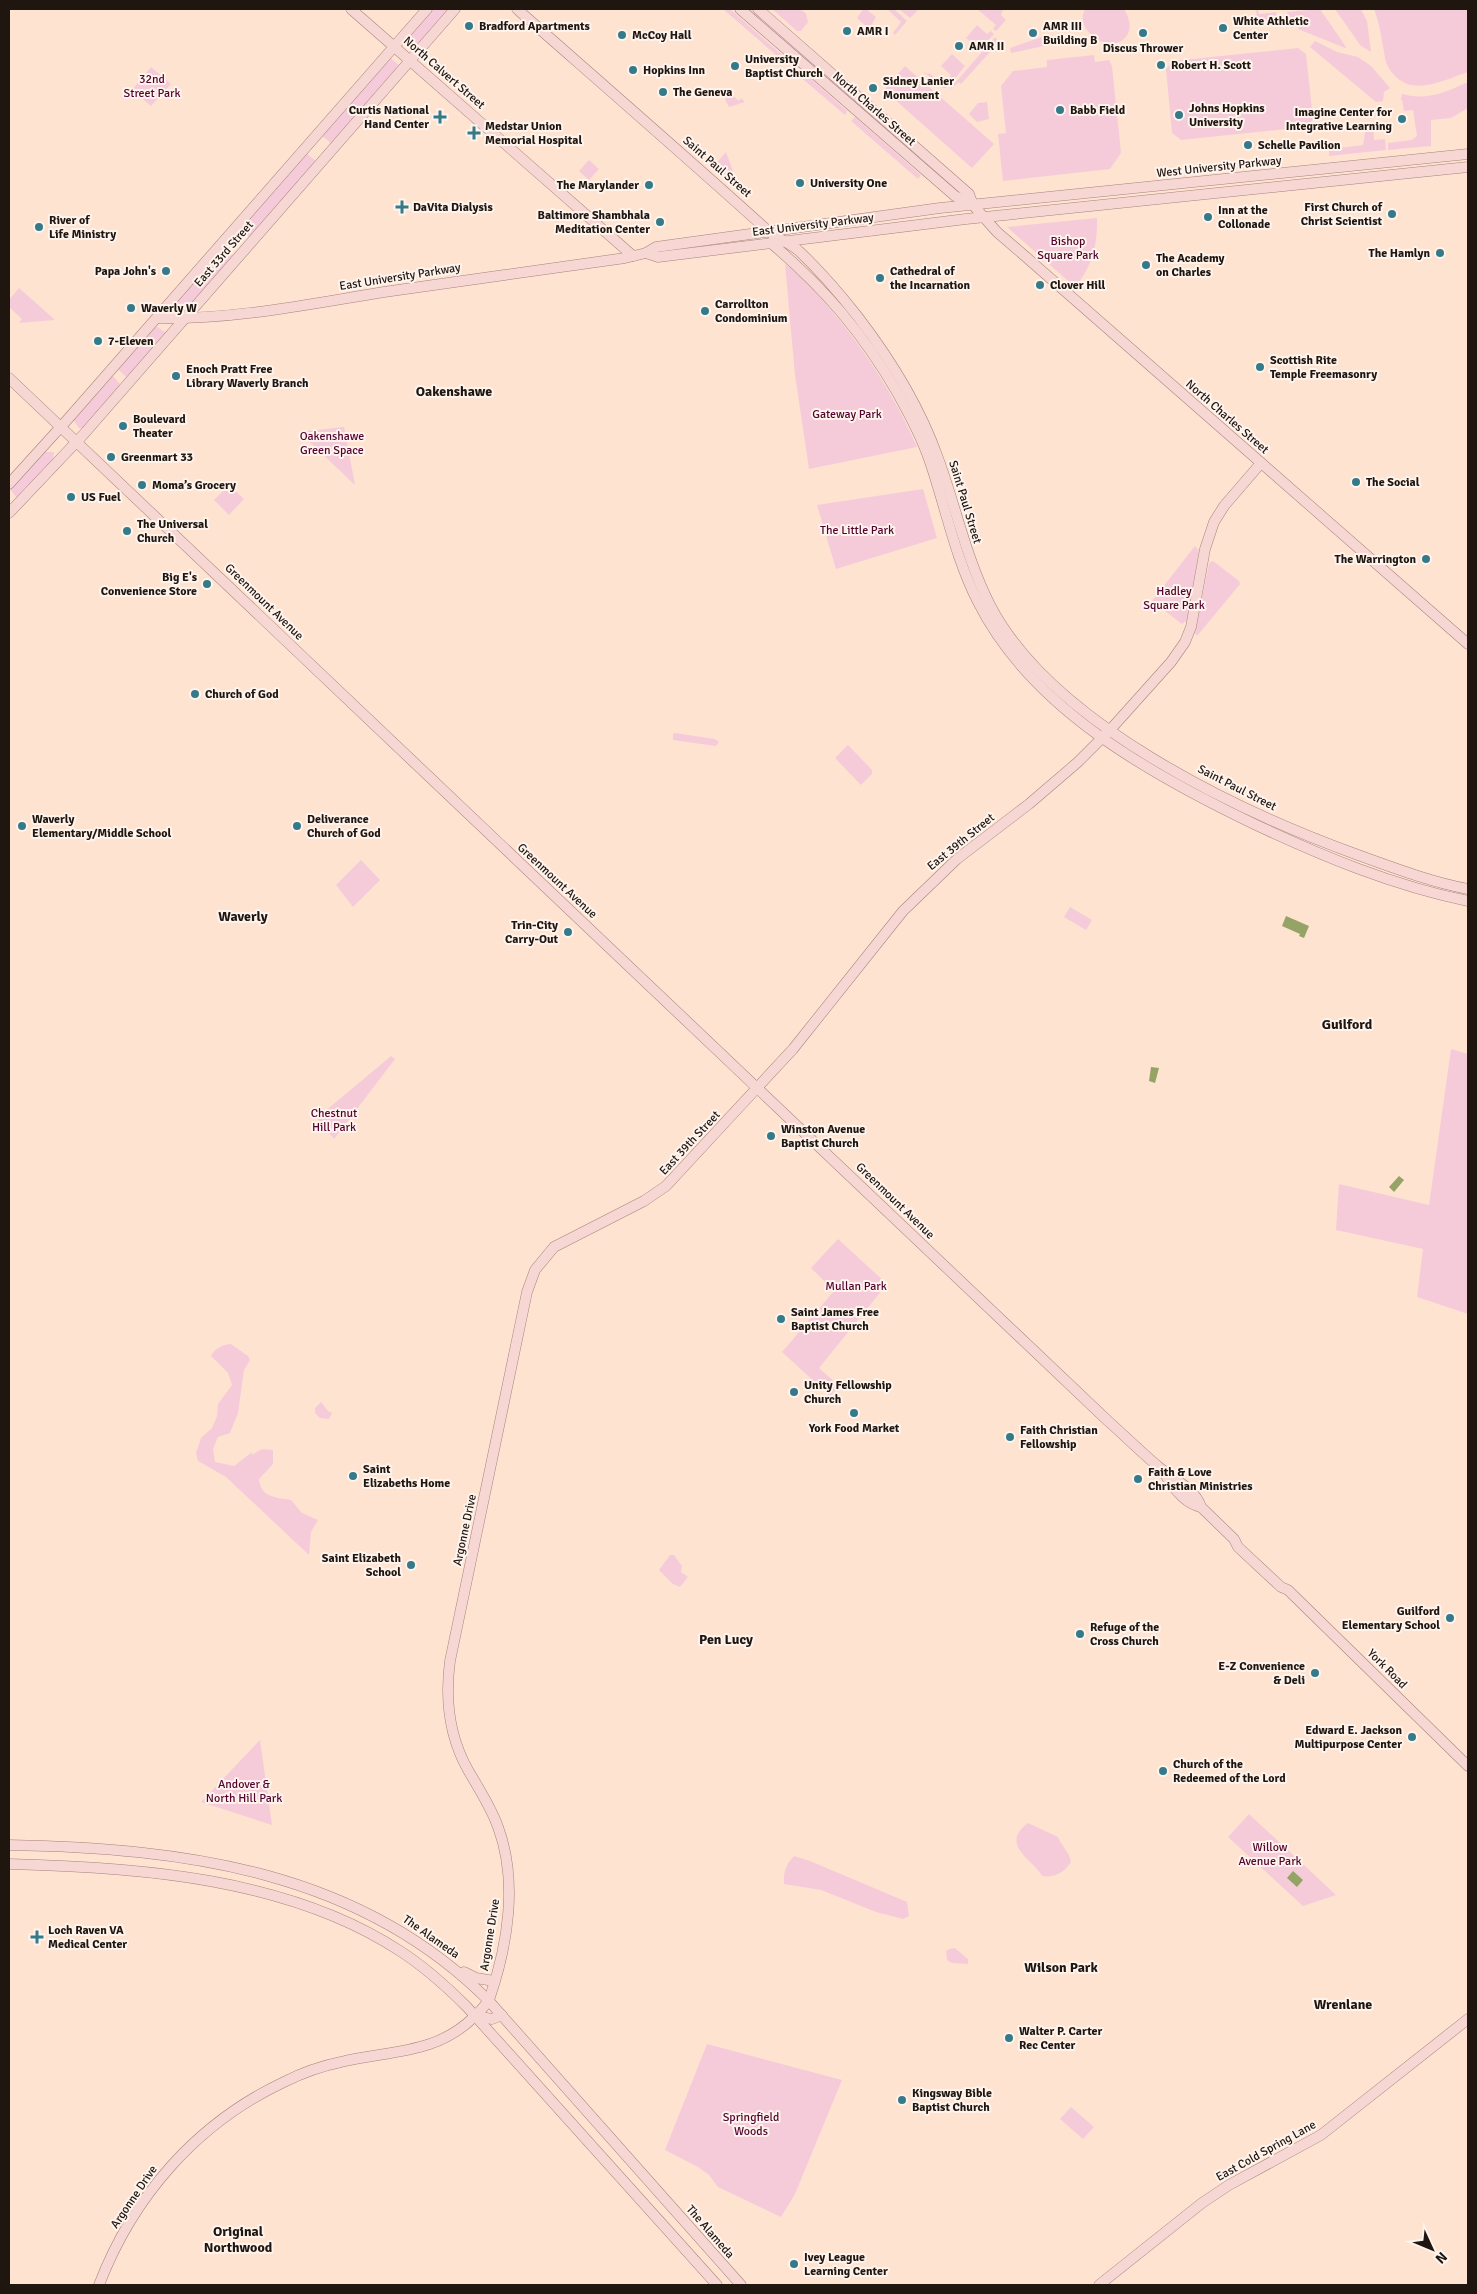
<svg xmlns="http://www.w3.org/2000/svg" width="1477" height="2294" viewBox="0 0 1477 2294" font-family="Signika,sans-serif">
  <rect width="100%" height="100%" fill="#fee3d1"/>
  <!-- green -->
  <g fill="#f5cbda">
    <polygon points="432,9 448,9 414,48 405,40"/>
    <polygon points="723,9 730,9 788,60 784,62"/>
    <polygon points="743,9 754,9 965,192 959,193 886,129 870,119"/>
    <polygon points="772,9 799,9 806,13 808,22 801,31 797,31"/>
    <polygon points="863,9 866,9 876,17 869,29 857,18"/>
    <polygon points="887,9 894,9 907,21 895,35 893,33 901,22"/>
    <polygon points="899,9 919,9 910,18"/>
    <polygon points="977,9 1003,9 1001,15 1006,20 996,31 993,29 996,25"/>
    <path d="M 1085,9 L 1124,9 C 1128,15 1131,24 1129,31 C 1119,59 1072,34 1085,9 Z"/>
    <polygon points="1320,9 1346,47 1345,48 1298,29 1300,25 1289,24 1287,12"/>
    <polygon points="1335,9 1361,9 1367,21 1371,52 1360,45"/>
    <path d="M 1374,9 L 1468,9 L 1468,72 C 1446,79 1416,96 1396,77 C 1391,72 1386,65 1385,58 C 1382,41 1380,25 1374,9 Z"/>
    <polygon points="1256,10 1258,10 1259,14 1276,12 1277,25 1267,25 1262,22 1263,19 1257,20"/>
    <polygon points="977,25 987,34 991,31 994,34 980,49 966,38"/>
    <polygon points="1050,34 1053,44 1011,53 1010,48"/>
    <polygon points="995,37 999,42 961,84 959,82 949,90"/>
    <polygon points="1315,41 1337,52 1358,57 1371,66 1390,88 1384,92 1383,101 1376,102 1310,47"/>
    <polygon points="1298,48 1306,54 1313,119 1306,127 1181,140 1172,133 1166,69 1173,61"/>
    <polygon points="952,54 965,66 952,82 948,79 951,75 941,66"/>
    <polygon points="1094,55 1095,62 1109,60 1112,66 1121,153 1110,169 1003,181 998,134 1006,133 1001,86 1013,71 1047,67 1047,60"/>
    <polygon points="389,57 399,65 331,143 321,135"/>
    <polygon points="905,66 994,144 972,168 884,90"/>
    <polygon points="151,67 171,84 151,106 132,90"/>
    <polygon points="801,70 847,111 845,115 797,74"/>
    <polygon points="923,71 928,74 929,73 943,84 947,81 950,84 946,88 943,88"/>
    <path d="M 1468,82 L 1468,108 L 1451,118 L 1431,120 L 1431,146 L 1388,150 L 1388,143 L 1412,140 L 1417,136 L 1413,110 L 1404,111 L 1402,100 L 1401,100 L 1402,94 C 1427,101 1446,92 1468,82 Z"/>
    <polygon points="726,93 730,93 739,101 741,98 745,102 729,107 725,100"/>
    <polygon points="987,102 989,119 977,122 969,114 978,103"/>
    <polygon points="855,117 921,175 918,179 851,121"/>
    <polygon points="1373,125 1374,140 1385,139 1386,150 1329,156 1329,151 1331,149 1363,145 1366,126"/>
    <polygon points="726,152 738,185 736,189 712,168"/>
    <polygon points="306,153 316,161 249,237 240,229"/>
    <polygon points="589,160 599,169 589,180 579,171"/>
    <path d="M 1097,218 C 1098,243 1092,267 1075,287 L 1007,227 Z"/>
    <polygon points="223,248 233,256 192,303 178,304 176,302"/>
    <path d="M 785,264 C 800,273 812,289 824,302 C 862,345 894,394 917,447 L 809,469 L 795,375 Z"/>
    <polygon points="19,288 54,319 54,320 19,323 22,319 9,307 9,300"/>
    <polygon points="156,326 166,333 127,378 118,369"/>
    <polygon points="113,376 121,385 83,428 79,428 73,420"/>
    <polygon points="344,427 355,485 299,432"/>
    <polygon points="44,452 54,452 53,460 17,498 9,488"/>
    <polygon points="229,485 244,499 229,515 214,500"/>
    <polygon points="923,489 937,538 836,569 817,505"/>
    <polygon points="1195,546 1199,551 1187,620 1182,624 1152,601"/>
    <polygon points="1213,561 1239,581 1240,584 1197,636 1195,633 1209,563"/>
    <polygon points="675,733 715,739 719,742 716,746 673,740 673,734"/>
    <polygon points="848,745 872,770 872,774 861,785 835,758"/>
    <polygon points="361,860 380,880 353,907 336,885"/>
    <polygon points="1070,907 1092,920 1086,930 1064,917"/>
    <polygon points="1451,1049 1468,1054 1468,1314 1417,1297 1423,1249 1336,1230 1339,1184 1429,1205"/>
    <polygon points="391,1056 395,1059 334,1139 317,1118"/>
    <polygon points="838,1239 887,1284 819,1368 839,1386 830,1396 782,1352 834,1291 811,1268"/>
    <path d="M 231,1344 L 248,1356 L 250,1360 L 244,1370 L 238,1413 L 230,1433 L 218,1437 L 213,1449 L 215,1462 L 234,1466 L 252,1452 L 252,1455 L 262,1449 L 273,1450 L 273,1464 L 259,1479 C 261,1498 276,1497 291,1500 L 302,1513 L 318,1520 L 311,1532 L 309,1555 L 226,1477 L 198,1461 L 196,1453 L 201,1438 L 212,1428 L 217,1416 L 218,1404 L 232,1385 L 228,1373 L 211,1356 C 214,1349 223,1344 231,1344 Z"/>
    <polygon points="321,1402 328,1411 332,1413 329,1419 320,1418 315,1413 315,1408"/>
    <polygon points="670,1555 674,1555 682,1566 681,1572 688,1577 680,1587 673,1584 659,1570"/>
    <polygon points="260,1740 272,1825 201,1802"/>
    <polygon points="1249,1814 1336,1895 1303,1906 1228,1837"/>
    <path d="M 1028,1823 L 1058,1837 C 1062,1847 1069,1851 1071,1862 C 1064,1873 1054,1878 1042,1876 C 1035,1861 998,1845 1028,1823 Z"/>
    <path d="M 794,1856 L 810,1861 L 907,1902 L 909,1916 L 903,1919 L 876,1912 L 821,1890 L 784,1884 C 783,1873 786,1864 794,1856 Z"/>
    <polygon points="955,1948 968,1959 968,1964 952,1963 947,1960 946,1951 949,1949"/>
    <polygon points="707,2044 842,2080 795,2194 781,2217 718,2187 709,2175 698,2167 665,2150"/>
    <polygon points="1071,2107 1094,2127 1083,2139 1060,2119"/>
  </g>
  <!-- water -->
  <g fill="#95a366">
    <polygon points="1286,916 1309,926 1304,938 1299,936 1300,934 1282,926"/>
    <polygon points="1151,1067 1159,1068 1155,1083 1149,1081"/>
    <polygon points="1399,1176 1404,1180 1394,1192 1389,1187"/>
    <polygon points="1293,1871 1303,1880 1297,1887 1287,1878"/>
  </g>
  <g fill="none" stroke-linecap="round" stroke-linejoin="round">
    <defs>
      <g id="major">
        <polyline points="351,9 633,256"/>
        <path d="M 517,9 C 600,82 684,155 766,229 C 775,238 789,242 799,251 C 820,271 840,294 858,317 C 891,360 920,407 938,458 C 956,507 966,558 990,605 C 1051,723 1237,811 1358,855 C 1394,868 1431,882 1468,889"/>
        <polyline points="740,9 955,196 973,205 997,232 1026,257 1468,644"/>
        <polyline points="758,9 969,194 973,205"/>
        <path d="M 771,243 C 824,288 863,333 898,394 C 910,416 922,438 930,462 C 946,509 955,557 978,602 C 1031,708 1150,774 1254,824 C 1322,856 1394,886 1468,901"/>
        <polyline points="646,253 658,257 966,219 1468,167"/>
        <path d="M 157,318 C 233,320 309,304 384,292 C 464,280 545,270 625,258 L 646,253 L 656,247 L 940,208 L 1468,154"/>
        <path d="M 9,378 L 1108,1421 C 1125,1436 1142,1453 1160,1468 C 1174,1480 1195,1488 1201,1507 L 1234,1539 L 1238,1547 L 1281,1587 L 1288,1590 L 1468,1766"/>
        <polyline points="9,484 67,420 427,9"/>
        <polyline points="9,513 83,435 455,9"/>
        <path d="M 1163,1471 C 1171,1485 1185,1504 1201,1507"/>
        <path d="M 9,1845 C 184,1848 360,1871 489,2001 L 741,2285"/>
        <path d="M 9,1864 C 138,1867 289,1878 400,1951 C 425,1967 446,1986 467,2007 L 717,2285"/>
        <polyline points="464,1972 476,1978 494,1981"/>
        <polyline points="476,2016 492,2019 502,2015"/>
        <path d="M 99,2285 C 133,2196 197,2123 284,2082 C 302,2073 321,2066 341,2062 C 390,2050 435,2055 474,2017 C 479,2012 487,2005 490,1997 C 508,1944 518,1881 498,1827 C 491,1807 479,1789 468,1770 C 449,1736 445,1698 450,1661 L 527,1292 L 535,1270 L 554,1247 L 644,1201 L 666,1186 L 793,1049 L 903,911 L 957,859 L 1029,804 L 1078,762 L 1110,730 L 1171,662 L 1185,642 L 1191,627 L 1205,549 L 1214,522 L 1224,506 L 1261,463"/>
        <polyline points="1099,2285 1202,2203 1229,2185 1321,2135 1468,2019"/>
      </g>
    </defs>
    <!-- major casing -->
    <use href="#major" stroke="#a8827c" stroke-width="11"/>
    <!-- major -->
    <use href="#major" stroke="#f7d7d3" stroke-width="10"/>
  </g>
  <!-- markers -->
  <g fill="#357a88" stroke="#fff4ed" stroke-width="2">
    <circle cx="469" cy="26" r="5"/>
    <circle cx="1223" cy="28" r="5"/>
    <circle cx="847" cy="31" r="5"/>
    <circle cx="1033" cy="33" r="5"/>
    <circle cx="1143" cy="33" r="5"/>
    <circle cx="622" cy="35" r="5"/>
    <circle cx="959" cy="46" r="5"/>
    <circle cx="1161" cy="65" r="5"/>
    <circle cx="735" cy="66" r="5"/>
    <circle cx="633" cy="70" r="5"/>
    <circle cx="873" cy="88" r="5"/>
    <circle cx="663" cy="92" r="5"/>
    <circle cx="1060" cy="110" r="5"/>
    <circle cx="1179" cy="115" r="5"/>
    <path d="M437.5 109.5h5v5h5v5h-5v5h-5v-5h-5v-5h5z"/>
    <circle cx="1402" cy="119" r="5"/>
    <path d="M471.5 125.5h5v5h5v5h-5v5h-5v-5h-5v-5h5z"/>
    <circle cx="1248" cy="145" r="5"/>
    <circle cx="800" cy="183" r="5"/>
    <circle cx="649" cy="185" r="5"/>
    <path d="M399.5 199.5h5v5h5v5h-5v5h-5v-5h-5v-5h5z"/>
    <circle cx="1392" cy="214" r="5"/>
    <circle cx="1208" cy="217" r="5"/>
    <circle cx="660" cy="222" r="5"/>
    <circle cx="39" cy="227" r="5"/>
    <circle cx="1440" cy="253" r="5"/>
    <circle cx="1146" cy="265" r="5"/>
    <circle cx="166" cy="271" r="5"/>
    <circle cx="880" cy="278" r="5"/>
    <circle cx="1040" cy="285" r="5"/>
    <circle cx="131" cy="308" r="5"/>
    <circle cx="705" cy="311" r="5"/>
    <circle cx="98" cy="341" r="5"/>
    <circle cx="1260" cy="367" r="5"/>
    <circle cx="176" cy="376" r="5"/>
    <circle cx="123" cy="426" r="5"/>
    <circle cx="111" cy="457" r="5"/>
    <circle cx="1356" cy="482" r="5"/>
    <circle cx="142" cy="485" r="5"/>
    <circle cx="71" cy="497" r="5"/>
    <circle cx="127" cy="531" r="5"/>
    <circle cx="1426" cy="559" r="5"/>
    <circle cx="207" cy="584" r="5"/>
    <circle cx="195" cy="694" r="5"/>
    <circle cx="22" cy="826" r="5"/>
    <circle cx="297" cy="826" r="5"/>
    <circle cx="568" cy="932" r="5"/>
    <circle cx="771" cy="1136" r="5"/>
    <circle cx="781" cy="1319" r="5"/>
    <circle cx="794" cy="1392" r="5"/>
    <circle cx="854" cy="1413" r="5"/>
    <circle cx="1010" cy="1437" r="5"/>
    <circle cx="353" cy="1476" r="5"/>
    <circle cx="1138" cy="1479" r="5"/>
    <circle cx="411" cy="1565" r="5"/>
    <circle cx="1450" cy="1618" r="5"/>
    <circle cx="1080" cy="1634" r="5"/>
    <circle cx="1315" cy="1673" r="5"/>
    <circle cx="1412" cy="1737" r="5"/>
    <circle cx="1163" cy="1771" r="5"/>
    <path d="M34.5 1929.5h5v5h5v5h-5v5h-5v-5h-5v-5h5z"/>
    <circle cx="1009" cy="2038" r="5"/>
    <circle cx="902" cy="2100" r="5"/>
    <circle cx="794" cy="2264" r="5"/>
  </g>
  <g text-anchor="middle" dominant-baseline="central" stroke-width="4" stroke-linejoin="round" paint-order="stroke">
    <!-- poi labels -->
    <g font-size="12" font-weight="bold" fill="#1f1610" stroke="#fff4ed" text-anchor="start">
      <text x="1233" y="21">White Athletic<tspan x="1233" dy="14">Center</tspan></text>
      <text x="479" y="26">Bradford Apartments</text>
      <text x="1043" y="26">AMR III<tspan x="1043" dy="14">Building B</tspan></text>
      <text x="857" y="31">AMR I</text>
      <text x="632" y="35">McCoy Hall</text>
      <text x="969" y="46">AMR II</text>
      <text x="1143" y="48" text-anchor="middle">Discus Thrower</text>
      <text x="745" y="59">University<tspan x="745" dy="14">Baptist Church</tspan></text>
      <text x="1171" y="65">Robert H. Scott</text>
      <text x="643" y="70">Hopkins Inn</text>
      <text x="883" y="81">Sidney Lanier<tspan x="883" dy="14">Monument</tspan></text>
      <text x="673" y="92">The Geneva</text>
      <text x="1189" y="108">Johns Hopkins<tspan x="1189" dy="14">University</tspan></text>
      <text x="429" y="110" text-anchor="end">Curtis National<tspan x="429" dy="14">Hand Center</tspan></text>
      <text x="1070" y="110">Babb Field</text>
      <text x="1392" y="112" text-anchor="end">Imagine Center for<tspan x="1392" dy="14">Integrative Learning</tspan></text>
      <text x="485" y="126">Medstar Union<tspan x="485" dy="14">Memorial Hospital</tspan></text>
      <text x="1258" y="145">Schelle Pavilion</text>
      <text x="810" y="183">University One</text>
      <text x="639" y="185" text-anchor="end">The Marylander</text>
      <text x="413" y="207">DaVita Dialysis</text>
      <text x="1382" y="207" text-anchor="end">First Church of<tspan x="1382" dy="14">Christ Scientist</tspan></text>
      <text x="1218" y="210">Inn at the<tspan x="1218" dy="14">Collonade</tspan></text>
      <text x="650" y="215" text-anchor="end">Baltimore Shambhala<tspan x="650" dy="14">Meditation Center</tspan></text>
      <text x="49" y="220">River of<tspan x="49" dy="14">Life Ministry</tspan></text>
      <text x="1430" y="253" text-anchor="end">The Hamlyn</text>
      <text x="1156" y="258">The Academy<tspan x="1156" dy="14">on Charles</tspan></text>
      <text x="156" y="271" text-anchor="end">Papa John's</text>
      <text x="890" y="271">Cathedral of<tspan x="890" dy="14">the Incarnation</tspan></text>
      <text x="1050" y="285">Clover Hill</text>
      <text x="715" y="304">Carrollton<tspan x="715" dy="14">Condominium</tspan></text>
      <text x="141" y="308">Waverly W</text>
      <text x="108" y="341">7-Eleven</text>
      <text x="1270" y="360">Scottish Rite<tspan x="1270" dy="14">Temple Freemasonry</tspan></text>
      <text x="186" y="369">Enoch Pratt Free<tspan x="186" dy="14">Library Waverly Branch</tspan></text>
      <text x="133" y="419">Boulevard<tspan x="133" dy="14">Theater</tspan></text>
      <text x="121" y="457">Greenmart 33</text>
      <text x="1366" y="482">The Social</text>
      <text x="152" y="485">Moma’s Grocery</text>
      <text x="81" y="497">US Fuel</text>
      <text x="137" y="524">The Universal<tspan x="137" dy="14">Church</tspan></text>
      <text x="1416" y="559" text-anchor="end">The Warrington</text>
      <text x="197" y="577" text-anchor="end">Big E's<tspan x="197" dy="14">Convenience Store</tspan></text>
      <text x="205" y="694">Church of God</text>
      <text x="32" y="819">Waverly<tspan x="32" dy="14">Elementary/Middle School</tspan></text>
      <text x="307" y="819">Deliverance<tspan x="307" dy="14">Church of God</tspan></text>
      <text x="558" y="925" text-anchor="end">Trin-City<tspan x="558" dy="14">Carry-Out</tspan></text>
      <text x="781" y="1129">Winston Avenue<tspan x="781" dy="14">Baptist Church</tspan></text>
      <text x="791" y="1312">Saint James Free<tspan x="791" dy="14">Baptist Church</tspan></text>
      <text x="804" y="1385">Unity Fellowship<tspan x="804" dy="14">Church</tspan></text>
      <text x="854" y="1428" text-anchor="middle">York Food Market</text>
      <text x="1020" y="1430">Faith Christian<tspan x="1020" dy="14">Fellowship</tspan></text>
      <text x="363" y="1469">Saint<tspan x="363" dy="14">Elizabeths Home</tspan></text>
      <text x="1148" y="1472">Faith &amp; Love<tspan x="1148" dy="14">Christian Ministries</tspan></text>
      <text x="401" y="1558" text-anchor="end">Saint Elizabeth<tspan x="401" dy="14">School</tspan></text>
      <text x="1440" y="1611" text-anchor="end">Guilford<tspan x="1440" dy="14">Elementary School</tspan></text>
      <text x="1090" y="1627">Refuge of the<tspan x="1090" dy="14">Cross Church</tspan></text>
      <text x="1305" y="1666" text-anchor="end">E-Z Convenience<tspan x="1305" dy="14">&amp; Deli</tspan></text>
      <text x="1402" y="1730" text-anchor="end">Edward E. Jackson<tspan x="1402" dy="14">Multipurpose Center</tspan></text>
      <text x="1173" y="1764">Church of the<tspan x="1173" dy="14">Redeemed of the Lord</tspan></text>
      <text x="48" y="1930">Loch Raven VA<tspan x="48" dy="14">Medical Center</tspan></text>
      <text x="1019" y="2031">Walter P. Carter<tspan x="1019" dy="14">Rec Center</tspan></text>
      <text x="912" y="2093">Kingsway Bible<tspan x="912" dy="14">Baptist Church</tspan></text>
      <text x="804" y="2257">Ivey League<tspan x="804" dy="14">Learning Center</tspan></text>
    </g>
    <!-- street labels -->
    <g font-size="12" fill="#1f1610" stroke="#fff4ed">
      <text transform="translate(444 73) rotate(41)">North Calvert Street</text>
      <text transform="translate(874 109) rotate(41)">North Charles Street</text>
      <text transform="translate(717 167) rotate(41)">Saint Paul Street</text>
      <text transform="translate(1219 167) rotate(-6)">West University Parkway</text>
      <text transform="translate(813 225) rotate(-7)">East University Parkway</text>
      <text transform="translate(224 254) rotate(-49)">East 33rd Street</text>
      <text transform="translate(400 277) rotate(-9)">East University Parkway</text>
      <text transform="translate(1227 417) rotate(41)">North Charles Street</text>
      <text transform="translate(965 502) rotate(73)">Saint Paul Street</text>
      <text transform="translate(264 602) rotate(44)">Greenmount Avenue</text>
      <text transform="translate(1237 788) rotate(27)">Saint Paul Street</text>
      <text transform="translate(961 842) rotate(-39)">East 39th Street</text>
      <text transform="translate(557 881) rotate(43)">Greenmount Avenue</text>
      <text transform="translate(690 1143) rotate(-47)">East 39th Street</text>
      <text transform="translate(895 1201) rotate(44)">Greenmount Avenue</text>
      <text transform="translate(465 1530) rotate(-78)">Argonne Drive</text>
      <text transform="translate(1387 1669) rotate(45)">York Road</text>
      <text transform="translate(490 1935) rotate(-81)">Argonne Drive</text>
      <text transform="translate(431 1937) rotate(35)">The Alameda</text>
      <text transform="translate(1266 2151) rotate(-29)">East Cold Spring Lane</text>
      <text transform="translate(134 2197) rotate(-56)">Argonne Drive</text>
      <text transform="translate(710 2232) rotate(49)">The Alameda</text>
    </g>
    <!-- park labels -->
    <g font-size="12" fill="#53032f" stroke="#fff4ed">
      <text x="152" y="79">32nd<tspan x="152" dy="14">Street Park</tspan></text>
      <text x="1068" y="241">Bishop<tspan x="1068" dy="14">Square Park</tspan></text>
      <text x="847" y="414">Gateway Park</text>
      <text x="332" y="436">Oakenshawe<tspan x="332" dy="14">Green Space</tspan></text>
      <text x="857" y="530">The Little Park</text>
      <text x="1174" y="591">Hadley<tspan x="1174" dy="14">Square Park</tspan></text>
      <text x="334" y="1113">Chestnut<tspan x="334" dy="14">Hill Park</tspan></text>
      <text x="856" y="1286">Mullan Park</text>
      <text x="244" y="1784">Andover &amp;<tspan x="244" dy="14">North Hill Park</tspan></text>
      <text x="1270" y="1847">Willow<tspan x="1270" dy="14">Avenue Park</tspan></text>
      <text x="751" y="2117">Springfield<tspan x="751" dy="14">Woods</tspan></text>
    </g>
    <!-- neighbourhood labels -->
    <g font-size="14" font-weight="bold" fill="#1f1610" stroke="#fff4ed">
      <text x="454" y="391">Oakenshawe</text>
      <text x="243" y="916">Waverly</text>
      <text x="1347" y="1024">Guilford</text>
      <text x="726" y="1639">Pen Lucy</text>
      <text x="1061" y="1967">Wilson Park</text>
      <text x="1343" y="2004">Wrenlane</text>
      <text x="238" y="2231">Original<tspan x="238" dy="16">Northwood</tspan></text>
    </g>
  </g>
  <!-- border -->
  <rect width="1477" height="2294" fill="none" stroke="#1f1610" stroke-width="20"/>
  <!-- north arrow -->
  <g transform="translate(1432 2249) rotate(134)" stroke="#fff4ed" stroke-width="4" paint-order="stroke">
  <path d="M0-4L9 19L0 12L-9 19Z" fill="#1f1610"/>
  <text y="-8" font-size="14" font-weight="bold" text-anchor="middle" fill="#1f1610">N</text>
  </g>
</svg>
